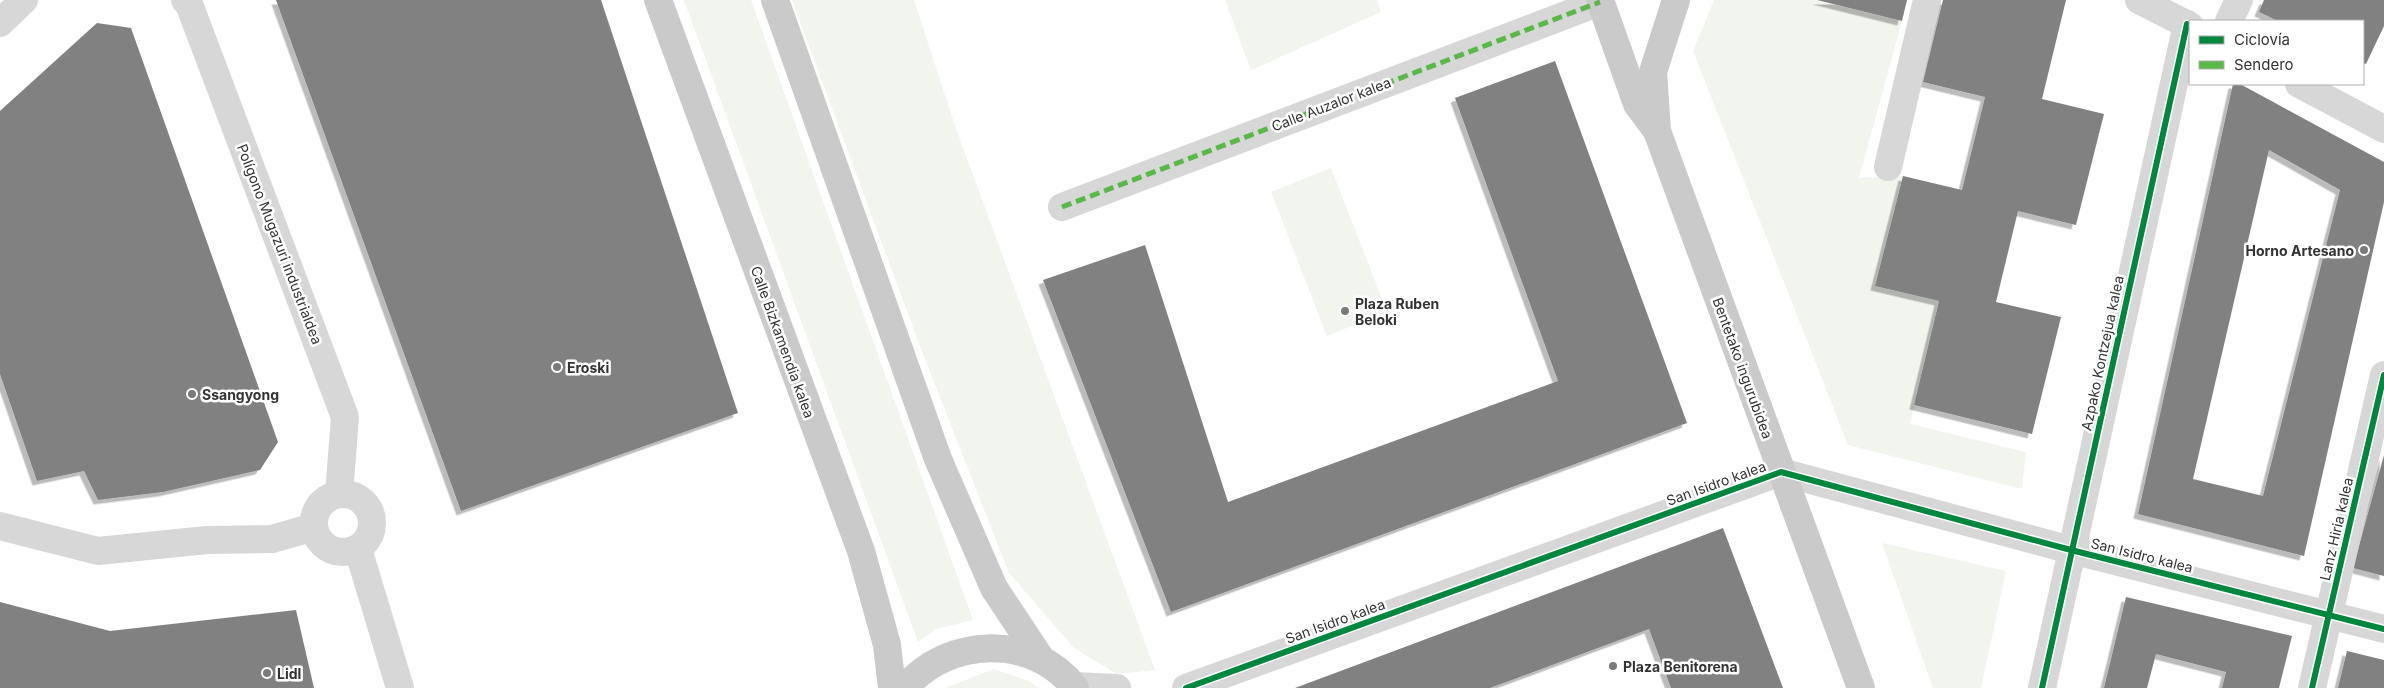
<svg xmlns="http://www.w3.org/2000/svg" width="2384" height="688" viewBox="0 0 2384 688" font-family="Inter,sans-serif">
  <defs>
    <filter id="shadow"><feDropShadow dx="-4.5" dy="4.5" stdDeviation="0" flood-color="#0004"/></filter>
  </defs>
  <rect width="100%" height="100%" fill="#fff"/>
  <!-- green -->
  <g fill="#f1f5ed">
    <polygon points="684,0 751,0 973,620 936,629 918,642"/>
    <polygon points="792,0 914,0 955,126 1155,670 1117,674 1074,648 1009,573 921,349"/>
    <polygon points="1225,0 1377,0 1381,12 1251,70"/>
    <polygon points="1714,0 1814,0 1902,21 1859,178 1903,176 1875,286 1939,301 1910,424 2026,452 2022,489 1848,445 1693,51"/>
    <polygon points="1331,168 1387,312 1327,336 1271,192"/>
    <polygon points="1882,543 2006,571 1981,688 1933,688"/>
    <polygon points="994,669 1029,681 1038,688 945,688"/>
  </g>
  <!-- building -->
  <g fill="#818181" fill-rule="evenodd" filter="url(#shadow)">
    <polygon points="276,0 601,0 738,413 461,511"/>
    <polygon points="1817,0 1907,0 1902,21"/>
    <polygon points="1943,0 2066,0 2042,99 2104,114 2076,225 2018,211 1996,302 2061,317 2032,434 1914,405 1939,301 1875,286 1903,176 1962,190 1985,97 1923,82"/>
    <polygon points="2264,0 2384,0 2384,26 2366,64 2363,63 2363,21 2278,21 2259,12"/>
    <polygon points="97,23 131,28 278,442 260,470 163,492 98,500 84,471 37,481 0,374 0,111"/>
    <polygon points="1555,61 1687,423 1171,612 1043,280 1145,245 1228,502 1558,381 1455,98"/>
    <path d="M 2233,84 L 2240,84 L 2384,162 L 2384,202 L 2304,556 L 2138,514 ZM 2269,150 L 2340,190 L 2263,496 L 2193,479 Z"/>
    <polygon points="2384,455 2384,576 2353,568"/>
    <polygon points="1723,528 1783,688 1671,688 1649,629 1490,688 1295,688"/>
    <polygon points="2126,597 2292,636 2279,688 2222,688 2226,672 2156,654 2147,688 2104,688"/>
    <polygon points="0,602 110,631 296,610 314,688 0,688"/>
    <polygon points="2347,651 2384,660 2384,688 2338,688"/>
  </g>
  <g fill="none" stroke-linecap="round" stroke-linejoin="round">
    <!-- minor -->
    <g stroke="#d7d7d7" stroke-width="28">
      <polyline points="185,0 189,4 345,417 339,494"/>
      <polyline points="2139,0 2190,26"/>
      <polyline points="2229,21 2239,0"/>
      <polyline points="0,23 24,0"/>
      <polyline points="2299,84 2384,129"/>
      <polyline points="1888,167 1927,0"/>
      <polyline points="1062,207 1600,2"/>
      <circle cx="343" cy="523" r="29"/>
      <polyline points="0,526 98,551 207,540 272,539 314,527"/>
      <polyline points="358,549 400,688"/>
      <polyline points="1074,686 1117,688"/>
      <polyline points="1186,688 1781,472 2071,550 2384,629"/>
      <polyline points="2042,688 2187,24"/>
      <polyline points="2312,688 2384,375"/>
    </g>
    <!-- major -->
    <g stroke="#cacaca" stroke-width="28">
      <polyline points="658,0 861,551 887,645 892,688"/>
      <polyline points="775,0 938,459 994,588 1041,659"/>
      <polyline points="1600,0 1637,104 1657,131 1861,688"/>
      <polyline points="1657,131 1653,72 1676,0"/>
      <path d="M 905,688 C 947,637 1033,633 1075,688"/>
    </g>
    <!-- quiet -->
    <polyline stroke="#58b947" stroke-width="5" stroke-dasharray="10 5" stroke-linecap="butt" points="1062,207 1600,2"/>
    <defs>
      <g id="cycleway">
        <polyline points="1186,688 1781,472 2071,550 2384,629"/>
        <polyline points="2042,688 2187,24"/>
        <polyline points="2312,688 2384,375"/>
      </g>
    </defs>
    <!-- cycleway casing -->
    <use href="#cycleway" stroke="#fff" stroke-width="9"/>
    <!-- cycleway -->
    <use href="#cycleway" stroke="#00873e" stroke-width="6"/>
  </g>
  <!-- markers -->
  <g fill="#7a7a7a" stroke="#fff" stroke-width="2">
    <circle cx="2364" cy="250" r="5"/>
    <circle cx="1345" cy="311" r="5"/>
    <circle cx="557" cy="367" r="5"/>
    <circle cx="192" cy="394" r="5"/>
    <circle cx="1613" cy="666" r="5"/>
    <circle cx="267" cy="673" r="5"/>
  </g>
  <g text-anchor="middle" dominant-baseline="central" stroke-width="5" stroke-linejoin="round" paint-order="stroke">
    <!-- street labels -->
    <g font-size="14" fill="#333" stroke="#fff">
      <text transform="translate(1331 104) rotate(-21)">Calle Auzalor kalea</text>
      <text transform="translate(280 244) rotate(69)">Polígono Mugazuri industrialdea</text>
      <text transform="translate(783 342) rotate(70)">Calle Bizkamendia kalea</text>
      <text transform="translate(2102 353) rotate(-78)">Azpako Kontzejua kalea</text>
      <text transform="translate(1743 368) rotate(70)">Bentetako ingurubidea</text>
      <text transform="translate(1716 483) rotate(-20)">San Isidro kalea</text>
      <text transform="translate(2336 529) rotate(-77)">Lanz Hiria kalea</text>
      <text transform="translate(2142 555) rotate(14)">San Isidro kalea</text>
      <text transform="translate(1335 621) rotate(-20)">San Isidro kalea</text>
    </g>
    <!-- poi labels -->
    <g font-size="14" font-weight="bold" fill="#333" stroke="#fff" text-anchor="start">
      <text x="2354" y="250" text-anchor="end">Horno Artesano</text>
      <text x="1355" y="303">Plaza Ruben<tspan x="1355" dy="16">Beloki</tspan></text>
      <text x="567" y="367">Eroski</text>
      <text x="202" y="394">Ssangyong</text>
      <text x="1623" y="666">Plaza Benitorena</text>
      <text x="277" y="673">Lidl</text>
    </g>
  </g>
  <!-- legend -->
  <rect x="2189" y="20" width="175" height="65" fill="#ffffff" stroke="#adadad"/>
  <rect x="2199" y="36" width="25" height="8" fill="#00873e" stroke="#adadad"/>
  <text x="2234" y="45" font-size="15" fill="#333333">Ciclovía</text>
  <rect x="2199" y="61" width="25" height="8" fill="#58b947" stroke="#adadad"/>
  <text x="2234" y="70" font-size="15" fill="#333333">Sendero</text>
</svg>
